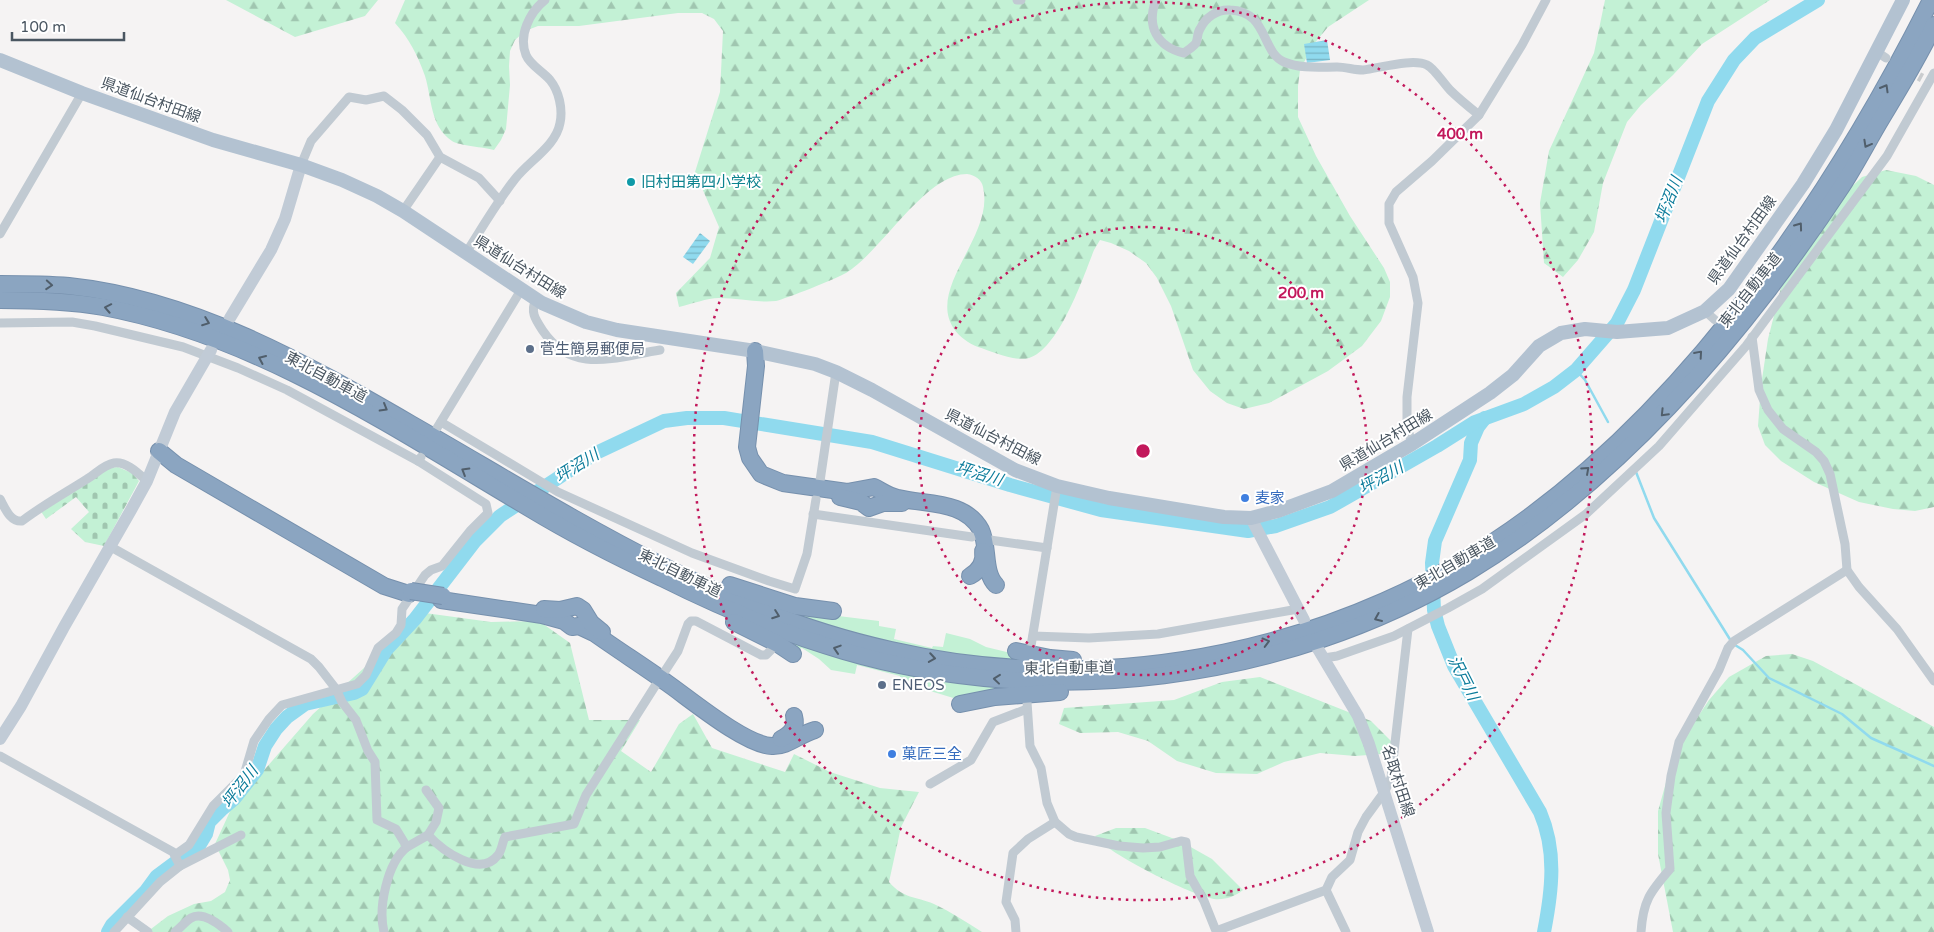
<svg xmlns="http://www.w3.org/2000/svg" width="1934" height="932" viewBox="0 0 1934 932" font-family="'Varela Round','Noto Sans JP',sans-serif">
  <defs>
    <pattern id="forest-firs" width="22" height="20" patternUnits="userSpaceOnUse" patternTransform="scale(1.25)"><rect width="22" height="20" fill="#c3f1d5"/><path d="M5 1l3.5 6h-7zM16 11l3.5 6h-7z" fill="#a0c6b0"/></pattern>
    <pattern id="cemetery-stones" width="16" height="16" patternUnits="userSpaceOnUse" patternTransform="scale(1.25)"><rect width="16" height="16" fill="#c3f1d5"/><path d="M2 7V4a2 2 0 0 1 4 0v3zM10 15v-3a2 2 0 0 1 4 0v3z" fill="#a0c6b0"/></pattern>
    <pattern id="water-rules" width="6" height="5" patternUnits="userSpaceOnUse" patternTransform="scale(1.25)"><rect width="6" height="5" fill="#90daee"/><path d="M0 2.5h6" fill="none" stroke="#78b4c4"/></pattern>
  </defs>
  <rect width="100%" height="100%" fill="#f5f3f3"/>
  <!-- green -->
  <g fill="#c3f1d5">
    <path d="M 770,604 L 822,614 L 879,621 L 879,626 L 896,629 L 894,639 L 932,648 L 933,646 L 943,647 L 946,633 L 970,639 L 986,647 L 1040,660 C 1015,659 988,661 964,657 C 897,647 832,628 770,604 Z"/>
    <polygon points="785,637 1035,689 960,700 927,690 928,684 912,680 910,686 899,682 900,676 857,665 855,674 831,670 819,659 802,648 796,650"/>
  </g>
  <!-- forest -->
  <g fill="url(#forest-firs)">
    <polygon points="226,0 378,0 365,16 295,37"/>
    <path d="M 405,0 L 1369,0 L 1328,27 L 1313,45 L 1300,70 L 1298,86 L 1298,117 L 1316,156 L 1350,216 L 1384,268 L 1390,282 L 1390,297 L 1381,321 L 1362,346 L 1328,371 L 1269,403 L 1244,409 L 1227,403 L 1210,391 L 1193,370 L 1171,306 L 1157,278 L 1146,263 L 1129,251 L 1111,243 L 1100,240 L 1094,250 C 1083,278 1059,349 1029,358 C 1015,362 991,351 978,347 C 968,343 960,337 954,329 C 926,287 995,236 983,187 C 982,180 975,175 967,174 C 925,174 882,251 846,273 C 838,278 785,299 776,301 C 757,303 738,298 719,298 C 707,298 692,304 679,307 L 676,293 L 710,258 L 719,227 L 695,172 L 720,92 L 723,31 L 714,19 L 702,13 L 678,13 L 579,26 L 538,26 L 525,31 L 515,40 L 510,51 L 509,66 L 510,85 L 506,129 L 501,140 L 494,150 C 484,147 460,146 452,141 C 430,126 432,99 425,76 C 417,54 410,40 395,23 Z"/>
    <polygon points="1605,0 1770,0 1702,44 1673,75 1641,105 1627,122 1603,183 1594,232 1578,260 1563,277 1544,263 1540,203 1549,151 1594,53"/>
    <polygon points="1886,170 1916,176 1934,185 1934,507 1915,511 1893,509 1859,502 1814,482 1781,461 1765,445 1758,426 1761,386 1768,339 1781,288 1846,192 1862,177"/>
    <path d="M 425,613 L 491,622 L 539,621 L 570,643 L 589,720 L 640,720 L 621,751 L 651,772 L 679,724 L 693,714 L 712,748 L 785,772 L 794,754 L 830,772 L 880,788 L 919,792 L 901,827 L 889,882 C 904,899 915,896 934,904 C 951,912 966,922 982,932 L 147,932 L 168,916 L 194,904 L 211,901 L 225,892 L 230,880 L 228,870 L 215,844 L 232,807 L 313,714 Z"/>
    <polygon points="1792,654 1813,661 1934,727 1934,932 1673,932 1658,854 1658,811 1669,772 1689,730 1709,700 1729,677 1766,656"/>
    <polygon points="1260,677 1371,721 1394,744 1381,754 1355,756 1320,753 1284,762 1257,774 1216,773 1177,761 1148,741 1118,732 1080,733 1059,724 1064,708 1174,700 1222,682"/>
    <path d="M 1116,828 L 1145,828 L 1180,841 L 1212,859 L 1243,890 C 1234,897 1225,900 1214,899 C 1191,895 1108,854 1095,836 Z"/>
  </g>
  <!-- cemetery -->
  <polygon fill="url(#cemetery-stones)" points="118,467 132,473 139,481 104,546 85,542 71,529 89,512 76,497 46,519 40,510 109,468"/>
  <!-- water -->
  <g fill="url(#water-rules)">
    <polygon points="1327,40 1330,60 1307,63 1304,44"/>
    <polygon points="700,233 710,241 693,264 683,257"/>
  </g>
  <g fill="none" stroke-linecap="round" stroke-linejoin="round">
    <!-- stream -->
    <g stroke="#90daee" stroke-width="2.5">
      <polyline points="1576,370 1585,380 1608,422"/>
      <polyline points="1636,472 1654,518 1731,641"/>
      <polyline points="1735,645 1743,650 1769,678 1842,714 1871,738 1934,766"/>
    </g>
    <!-- river -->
    <g stroke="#90daee" stroke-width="14">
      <path d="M 1485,418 L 1478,427 L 1471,443 L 1470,460 L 1435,541 L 1432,563 L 1434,610 L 1438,626 L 1454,666 L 1540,812 C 1557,851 1552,891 1544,932"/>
      <polyline points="108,932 112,925 146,891 157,876 200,844 206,834 209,822 221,810 234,799 257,770 265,746 276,729 287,717 305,704 354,693 362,689 386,650 415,619 475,541 500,516 596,453 664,421 687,418 724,418 872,442 1010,485 1101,510 1248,531 1276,526 1330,507 1437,446 1475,422 1524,404 1554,387 1576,370 1617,323 1634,290 1708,101 1734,60 1755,38 1818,0"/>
    </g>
    <!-- street-tunnel -->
    <polyline stroke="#caccce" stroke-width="9" stroke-dasharray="9 4.5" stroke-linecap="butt" points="1907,70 1922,78"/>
    <defs>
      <g id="highway">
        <path d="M 0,284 C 23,284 46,284 69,286 C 192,299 306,363 411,424 C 495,472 577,523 663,566 C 735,602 813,633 891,650 C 1110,700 1348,651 1529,517 C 1701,390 1836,189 1931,0"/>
        <path d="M 0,300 C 35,300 69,301 103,307 C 259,336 395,429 529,508 C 572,534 617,557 662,578 C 720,607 781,633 844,651 C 1049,711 1284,682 1468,572 C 1587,500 1685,399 1769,289 C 1794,256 1819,221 1842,186 C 1857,163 1869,139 1883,116 C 1901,86 1919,57 1934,25"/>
        <path d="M 755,351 L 756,366 L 747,447 L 750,458 L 761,474 L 783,483 L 847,492 L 874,487 C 882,491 888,496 898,498 C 926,505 965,500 981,530 C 989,547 983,572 996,585"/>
        <polyline points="159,451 176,465 384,586 409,594"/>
        <polyline points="840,497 861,502 869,508 883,503 902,503"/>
        <path d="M 970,576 C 979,571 985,562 983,551"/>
        <polyline points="730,585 795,606 833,611"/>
        <path d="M 441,600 L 542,615 L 564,621 L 572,627 L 579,626 L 594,633 C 618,650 643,666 667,683 C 690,699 745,745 772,746 C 787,747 800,734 815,730"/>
        <polyline points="544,609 560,610 577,606 583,610 591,623 602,632"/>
        <polyline points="734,622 778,644 793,654"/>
        <polyline points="1016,651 1050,658 1073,660"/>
        <polyline points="960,704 995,697 1060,692"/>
        <path d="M 781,739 C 791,734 797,727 794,716"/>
      </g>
    </defs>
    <!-- highway casing -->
    <use href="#highway" stroke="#7690ad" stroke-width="18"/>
    <!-- street -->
    <g stroke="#c1cad2" stroke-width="9">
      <polyline points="1017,0 1021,0"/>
      <path d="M 1156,0 C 1146,26 1157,47 1184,53 C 1188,50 1193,47 1196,43 C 1198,39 1197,33 1200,29 C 1205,18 1217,9 1230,10 C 1268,11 1261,52 1284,62 C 1301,69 1320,67 1337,67 C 1346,67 1354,70 1363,70 C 1380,68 1413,58 1427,65 C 1434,68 1444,84 1450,90 C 1459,99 1469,107 1479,115"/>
      <polyline points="1877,52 1886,58"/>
      <polyline points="301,165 311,141 349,97 366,100 384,96 402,110 427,135 440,157 479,178 500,201"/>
      <polyline points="403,211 440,157"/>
      <polyline points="0,234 82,93"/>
      <path d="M 466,253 C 482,228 497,202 515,179 C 529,161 556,146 560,123 C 563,109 559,91 550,80 C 542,71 530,65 526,55 C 518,35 530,12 545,0"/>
      <path d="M 536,299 C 530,312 535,319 543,331 C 573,375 615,357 660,350"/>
      <polyline points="1705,311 1715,320"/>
      <polyline points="0,323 72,322 95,326 183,347 238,368 287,390 418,461"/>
      <polyline points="1752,337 1759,390 1768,410 1783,429 1816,452 1824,461 1830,474 1845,544 1847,570 1859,587 1897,629 1934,681"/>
      <polyline points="441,422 558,492 692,553 769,581 795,589 807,554 816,499"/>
      <polyline points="437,428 521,290"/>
      <polyline points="1412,444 1407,426 1407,397 1418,303 1413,277 1389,223 1389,204 1396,192 1432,161 1479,115 1522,45 1546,0"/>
      <polyline points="820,481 836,372"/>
      <path d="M 0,499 C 5,508 10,522 22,521 C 43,505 65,493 87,479 C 96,474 103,465 114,463 C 126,461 138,473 147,481"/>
      <polyline points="813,514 972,537"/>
      <polyline points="990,540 1047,548"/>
      <path d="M 111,547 L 311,659 L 319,667 L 336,689 L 342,702 L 356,720 L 368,751 L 375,762 L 377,820 L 396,829 L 407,847 C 387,863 378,908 384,932"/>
      <polyline points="1033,636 1089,638 1158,634 1298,609"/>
      <polyline points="1031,646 1057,486"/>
      <polyline points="1324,658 1337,656 1394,636 1448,608 1482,589 1586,514 1659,446 1746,346 1887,156 1934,73"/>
      <polyline points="665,671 678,651 688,624 691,621 696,621 761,655 766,655 773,648"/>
      <polyline points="1027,702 1030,746 1041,768 1047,803 1055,822 1069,834 1076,837 1119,846 1143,848 1160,847 1181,841 1186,842 1190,876 1204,901 1216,931 1326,890 1332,877 1350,860 1358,832 1366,817 1385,791 1391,778 1408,629"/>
      <polyline points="0,756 173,852 180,866 160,882 114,932"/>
      <polyline points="930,784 971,760 993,722 1027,709"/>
      <polyline points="426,790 439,808 436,822 428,835"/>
      <path d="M 407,847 L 428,835 C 442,850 480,879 498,855 C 502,850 502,843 505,837 L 574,824 L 586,795 L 657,683"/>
      <polyline points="175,855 189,845 213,806 244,775 254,741 269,719 282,705 357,684 366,675 378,648 396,633 401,625 402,609 425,575 431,570 442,566 470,531 488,513 486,504 418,461 421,457"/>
      <polyline points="180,866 241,835"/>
      <polyline points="1326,890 1346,932"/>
      <polyline points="127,917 148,932"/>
      <path d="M 175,932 C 180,928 185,922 191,918 C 203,911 219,924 228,932"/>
      <polyline points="1016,932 1015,920 1006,902 1013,853 1028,839 1055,822"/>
      <path d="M 1641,932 C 1643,901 1650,892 1670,869 L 1666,813 L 1671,776 L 1679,742 L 1719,670 L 1728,648 L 1734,641 L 1847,570"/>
    </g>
    <!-- secondary -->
    <g stroke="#c1cbd6" stroke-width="12">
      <polyline points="230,318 271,250 285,219 301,165"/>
      <polyline points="1251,518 1304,620"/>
      <polyline points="1318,649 1358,716 1369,744 1428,932"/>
      <polyline points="0,739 21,706 64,627 131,510 147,481 175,412 211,350"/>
    </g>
    <!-- primary -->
    <polyline stroke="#b3c2d1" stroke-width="14" points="0,60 82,93 213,140 301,165 342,180 377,196 403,211 542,303 586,322 617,330 755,351 815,364 836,372 872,390 1015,470 1057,486 1109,498 1224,517 1251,518 1278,511 1332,491 1412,444 1490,393 1513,375 1539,346 1561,333 1585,329 1617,332 1668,328 1705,311 1729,289 1803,184 1836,130 1903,0"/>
    <!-- highway -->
    <use href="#highway" stroke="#8ba5c1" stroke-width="16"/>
    <defs>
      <polyline id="highway-bridge" points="411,591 443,596"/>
    </defs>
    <!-- highway-bridge casing -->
    <use href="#highway-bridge" stroke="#7690ad" stroke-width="18" stroke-linecap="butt"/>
    <!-- highway-bridge -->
    <use href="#highway-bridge" stroke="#8ba5c1" stroke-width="16"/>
  </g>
  <!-- one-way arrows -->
  <defs><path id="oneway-chevron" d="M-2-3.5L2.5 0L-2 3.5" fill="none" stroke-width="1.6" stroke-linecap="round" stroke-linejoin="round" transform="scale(1.25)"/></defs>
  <g stroke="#505e6b">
    <use href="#oneway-chevron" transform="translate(1885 88) rotate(-60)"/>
    <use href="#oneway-chevron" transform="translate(1867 144) rotate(119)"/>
    <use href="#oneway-chevron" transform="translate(1799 226) rotate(-54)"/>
    <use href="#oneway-chevron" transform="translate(49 285) rotate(4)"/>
    <use href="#oneway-chevron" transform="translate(108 308) rotate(-169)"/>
    <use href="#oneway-chevron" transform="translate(206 322) rotate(21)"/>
    <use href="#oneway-chevron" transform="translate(1699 354) rotate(-49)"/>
    <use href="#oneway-chevron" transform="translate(262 359) rotate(-156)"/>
    <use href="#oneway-chevron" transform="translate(384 408) rotate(30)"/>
    <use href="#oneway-chevron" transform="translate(1664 413) rotate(134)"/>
    <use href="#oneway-chevron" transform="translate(1586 470) rotate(-42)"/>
    <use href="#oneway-chevron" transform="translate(465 471) rotate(-149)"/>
    <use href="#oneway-chevron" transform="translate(776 615) rotate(20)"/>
    <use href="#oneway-chevron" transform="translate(1378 618) rotate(157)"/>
    <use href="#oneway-chevron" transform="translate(1266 642) rotate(-15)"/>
    <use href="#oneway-chevron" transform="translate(837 649) rotate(-162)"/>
    <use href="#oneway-chevron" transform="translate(932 658) rotate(9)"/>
    <use href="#oneway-chevron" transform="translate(997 679) rotate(-174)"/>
  </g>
  <!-- distance rings -->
  <g fill="none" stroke="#c2185b" stroke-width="2.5" stroke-dasharray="2.5 5">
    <circle cx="1143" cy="451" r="224"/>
    <circle cx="1143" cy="451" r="449"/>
  </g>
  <!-- markers -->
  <circle fill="#0f9aa8" stroke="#fff" stroke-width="2" cx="631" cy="182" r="5"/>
  <g fill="#5c6f8a" stroke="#fff" stroke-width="2">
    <circle cx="530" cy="349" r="5"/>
    <circle cx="882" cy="685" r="5"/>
  </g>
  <g fill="#3f7fe0" stroke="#fff" stroke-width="2">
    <circle cx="1245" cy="498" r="5"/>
    <circle cx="892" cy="754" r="5"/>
  </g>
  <g text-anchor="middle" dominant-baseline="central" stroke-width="4" stroke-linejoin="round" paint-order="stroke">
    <!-- street labels -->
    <g font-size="15" fill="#4a5661" stroke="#fff">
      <text transform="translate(151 100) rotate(20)">県道仙台村田線</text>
      <text transform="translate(1742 240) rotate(-54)">県道仙台村田線</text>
      <text transform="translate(520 267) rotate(32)">県道仙台村田線</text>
      <text transform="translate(1750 290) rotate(-52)">東北自動車道</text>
      <text transform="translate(326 377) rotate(28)">東北自動車道</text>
      <text transform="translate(993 437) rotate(27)">県道仙台村田線</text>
      <text transform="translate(1386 440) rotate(-31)">県道仙台村田線</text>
      <text transform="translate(1455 563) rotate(-30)">東北自動車道</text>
      <text transform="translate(680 573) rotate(26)">東北自動車道</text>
      <text transform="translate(1069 668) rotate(-1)">東北自動車道</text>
      <text transform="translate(1398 781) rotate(72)">名取村田線</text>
    </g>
    <!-- culture labels -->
    <g font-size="15" fill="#0d838f" stroke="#fff" text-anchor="start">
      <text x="641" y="182">旧村田第四小学校</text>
    </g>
    <!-- service labels -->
    <g font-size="15" fill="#4e5e75" stroke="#fff" text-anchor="start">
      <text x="540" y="349">菅生簡易郵便局</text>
      <text x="892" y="685">ENEOS</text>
    </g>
    <!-- shop labels -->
    <g font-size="15" fill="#366cbe" stroke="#fff" text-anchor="start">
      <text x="1255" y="498">麦家</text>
      <text x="902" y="754">菓匠三全</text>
    </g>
    <!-- water labels -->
    <g font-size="16" font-style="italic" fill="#0c7c9b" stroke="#fff">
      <text transform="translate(1669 200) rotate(-69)">坪沼川</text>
      <text transform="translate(577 466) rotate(-32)">坪沼川</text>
      <text transform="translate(979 474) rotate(17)">坪沼川</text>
      <text transform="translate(1381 478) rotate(-29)">坪沼川</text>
      <text transform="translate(1463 678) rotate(63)">沢戸川</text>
      <text transform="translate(240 787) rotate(-52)">坪沼川</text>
    </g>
  </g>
  <circle cx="1143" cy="451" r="8" fill="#c2185b" stroke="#fff" stroke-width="2.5"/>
  <g font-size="15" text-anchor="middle" font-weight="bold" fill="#c2185b" stroke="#fff" stroke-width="4" stroke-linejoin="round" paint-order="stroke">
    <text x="1460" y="139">400 m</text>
    <text x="1301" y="298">200 m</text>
  </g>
  <!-- scale -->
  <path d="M12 32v8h112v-8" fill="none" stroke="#4a5661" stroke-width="2.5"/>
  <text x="20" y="32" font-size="15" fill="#4a5661" stroke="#ffffff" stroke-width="4" paint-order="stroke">100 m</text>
</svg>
